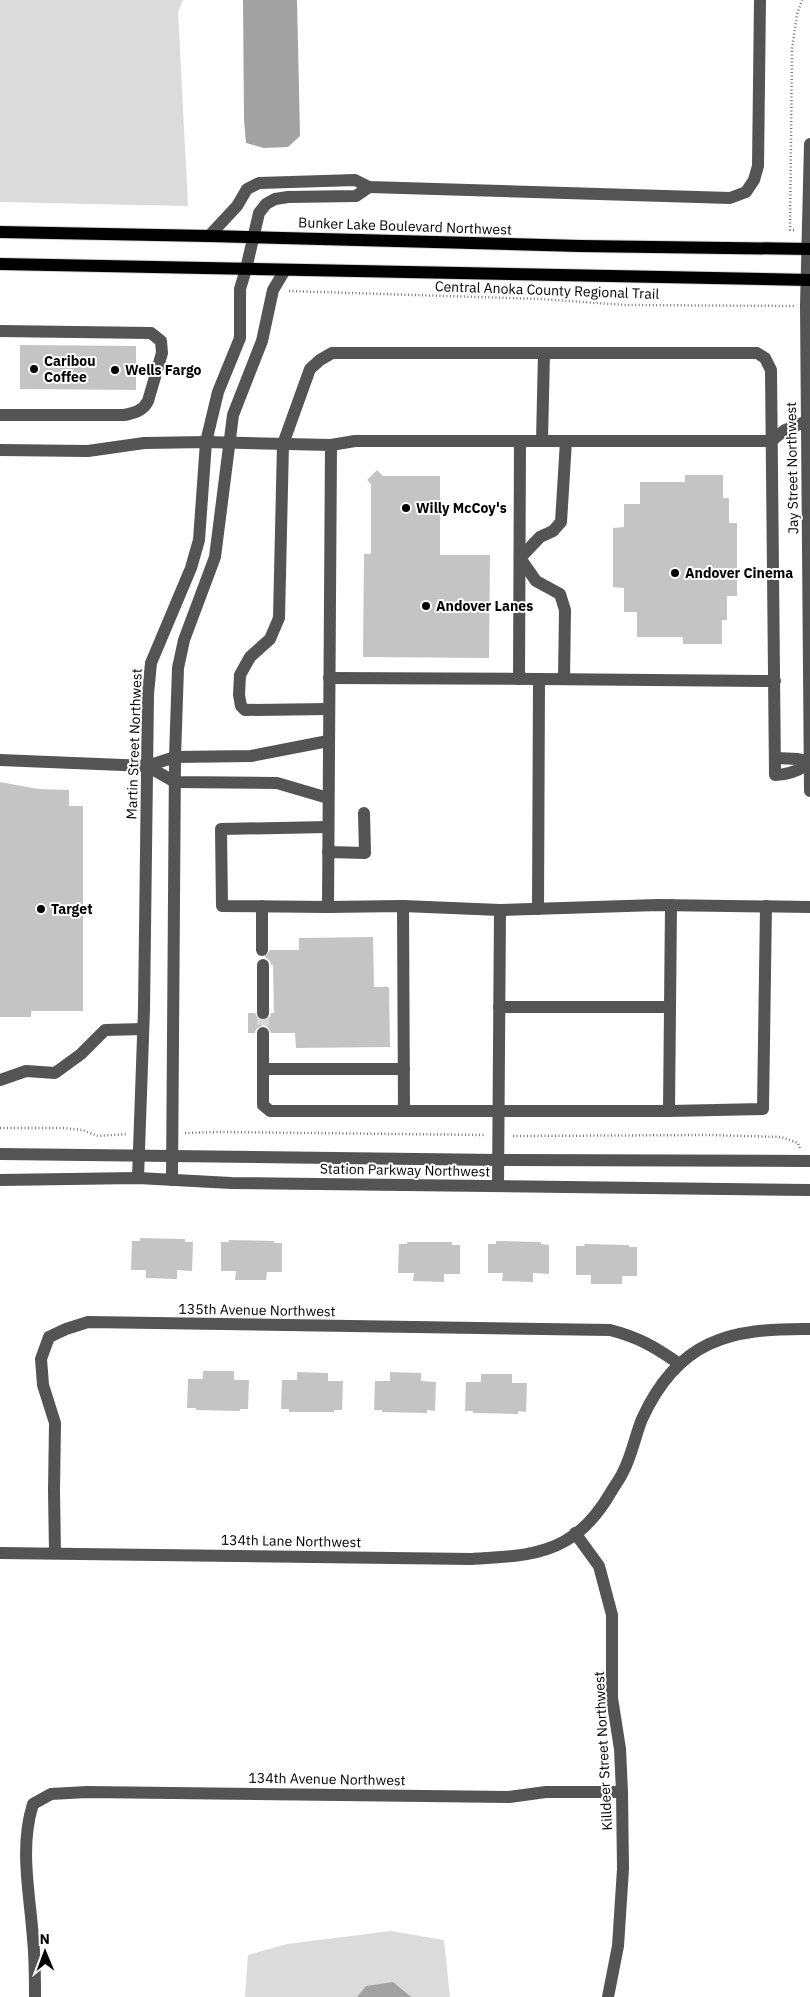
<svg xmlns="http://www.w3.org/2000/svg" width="810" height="1997" viewBox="0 0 810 1997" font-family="'IBM Plex Sans',sans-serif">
  <rect width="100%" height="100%" fill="#fff"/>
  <!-- green -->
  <g fill="#dbdbdb">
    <polygon points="0,0 183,0 178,12 188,206 0,202"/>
    <polygon points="391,1931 444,1940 450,1997 245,1997 248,1955 287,1944"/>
  </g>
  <!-- water -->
  <g fill="#a2a2a2">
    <polygon points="243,0 297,0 300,136 288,147 264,148 246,143 244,120"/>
    <polygon points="393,1982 411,1997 357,1997 366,1986"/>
  </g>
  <!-- building -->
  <g fill="#c4c4c4">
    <polygon points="20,345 136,346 136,390 20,389"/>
    <polygon points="377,470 383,476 440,476 440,555 490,555 489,658 363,657 364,554 371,554 371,484 367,480"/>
    <polygon points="685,475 723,475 723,498 729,498 729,523 737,523 737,596 727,596 727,620 722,620 722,644 683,644 683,637 637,637 637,612 624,612 624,588 613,587 613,528 624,527 624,504 640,504 640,482 685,482"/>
    <polygon points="0,782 38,789 69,790 69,806 83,806 83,1011 31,1011 31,1017 0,1017"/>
    <polygon points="373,937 374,987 389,987 390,1047 296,1048 295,1033 271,1033 267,1026 263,1025 256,1029 255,1033 248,1033 248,1013 255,1013 259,1020 263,1021 270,1017 271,1013 274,1013 273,965 271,965 270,961 265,957 270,950 299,950 299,938"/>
    <polygon points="140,1238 185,1239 185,1242 193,1242 192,1271 177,1270 177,1279 146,1278 146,1270 131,1270 132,1241 140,1241"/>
    <polygon points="229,1240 274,1241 274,1243 282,1243 282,1272 267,1272 266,1280 235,1280 236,1271 221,1271 221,1242 229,1242"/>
    <polygon points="496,1241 541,1242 541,1244 549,1245 549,1274 533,1273 533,1282 502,1281 503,1273 488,1273 488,1244 496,1244"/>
    <polygon points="407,1242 452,1242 452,1245 460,1245 460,1274 444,1274 444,1282 413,1281 414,1273 398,1273 399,1244 407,1244"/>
    <polygon points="584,1244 629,1245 629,1247 637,1247 637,1276 622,1276 622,1284 591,1284 591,1275 576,1275 576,1246 585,1246"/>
    <polygon points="203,1371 234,1371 234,1380 249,1380 248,1409 240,1409 240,1411 196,1410 196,1408 187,1408 188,1379 203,1379"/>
    <polygon points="297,1372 328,1373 328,1381 343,1381 342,1410 334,1410 334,1412 289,1412 289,1409 281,1409 282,1380 297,1380"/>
    <polygon points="390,1372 421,1373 421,1381 436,1382 435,1411 427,1410 427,1413 382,1412 382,1410 374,1410 375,1381 390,1381"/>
    <polygon points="481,1374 512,1374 512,1383 527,1383 526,1412 518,1411 518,1414 473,1413 473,1411 465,1411 466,1382 481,1382"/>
  </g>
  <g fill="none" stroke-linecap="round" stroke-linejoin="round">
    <!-- minor-tunnel -->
    <polyline stroke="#d9d9d9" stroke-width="12" stroke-dasharray="12 6" stroke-linecap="butt" points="263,1013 263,1033"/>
    <defs>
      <g id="major">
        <polyline points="0,232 209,236 580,246 810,249"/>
        <polyline points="0,264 810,280"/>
      </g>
    </defs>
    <!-- major casing -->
    <use href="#major" stroke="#dbdbdb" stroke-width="14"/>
    <!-- path -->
    <g stroke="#767676" stroke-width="2.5" stroke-dasharray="1 2.5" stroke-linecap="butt">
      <polyline points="794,230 790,230 792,49 797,14 802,0"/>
      <polyline points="289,291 540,299 625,305 794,306"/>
      <polyline points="0,1128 63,1128 82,1130 98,1136 127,1134"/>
      <polyline points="185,1133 221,1132 485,1135"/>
      <polyline points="513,1136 710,1135 781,1137 798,1143 800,1149"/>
    </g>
    <!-- minor -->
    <g stroke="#545454" stroke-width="12">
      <polyline points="810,144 806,306 810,791"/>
      <polyline points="209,236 237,206 247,189 259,183 355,180 369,187 730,198 746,192 754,180 758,166 760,0"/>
      <path d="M 0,331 L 151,333 L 161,341 L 162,353 L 148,401 C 143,411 134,413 124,415 L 0,415"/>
      <polyline points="542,441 544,353"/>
      <polyline points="331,445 355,441 771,441 785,430 807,421"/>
      <polyline points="0,450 88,451 144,443 206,442 331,445 328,907 403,906 500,910 658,905 810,907"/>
      <polyline points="329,678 539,679 538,909"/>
      <polyline points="519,679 520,441"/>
      <polyline points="539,679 775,681"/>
      <polyline points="564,679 565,610 560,594 536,581 520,558 540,537 553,531 561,522 566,441"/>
      <path d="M 329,709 L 245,710 L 241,706 L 239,695 L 240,675 L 250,657 L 270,639 L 279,618 L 283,444 L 310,369 L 320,360 L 332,353 L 757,353 L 765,358 L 771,370 L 775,775 C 789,775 799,771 810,762 L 798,759 L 776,758"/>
      <polyline points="0,760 147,766 175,757 251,756 328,741"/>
      <polyline points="147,766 175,782 277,783 328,798"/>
      <polyline points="328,827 221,829 222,906 328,907"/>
      <polyline points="328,852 365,853 364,813"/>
      <polyline points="671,905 669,1111 763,1109 766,906"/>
      <polyline points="262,906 262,950"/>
      <polyline points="403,906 404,1111 669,1111"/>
      <polyline points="263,965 263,1013"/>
      <polyline points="499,1007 670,1007"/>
      <polyline points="263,1033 263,1105 270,1111 404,1111"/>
      <polyline points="263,1069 404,1069"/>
      <polyline points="0,1080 26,1071 55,1073 81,1054 105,1030 143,1029"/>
      <polyline points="0,1154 498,1160 810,1161"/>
      <polyline points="138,1178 144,1009 148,694 151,663 191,568 199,540 206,442 218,392 240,338 240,289 246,269 259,213 266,204 275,199 288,197 356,196 369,187"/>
      <polyline points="0,1180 138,1178 231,1183 810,1190"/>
      <polyline points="172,1180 175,757 178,668 184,640 215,557 233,415 262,341 273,290 285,270"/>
      <polyline points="498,1186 500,910"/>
      <polyline points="575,1533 599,1566 612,1615 612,1698 620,1749 622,1792 623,1869 618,1946 608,1997"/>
      <path d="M 0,1553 L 472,1559 C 503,1557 537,1557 565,1541 C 585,1530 600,1511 611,1492 C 615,1485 620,1479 623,1472 C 632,1455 635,1436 642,1419 C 678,1340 729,1328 810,1329"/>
      <path d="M 55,1553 L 54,1491 L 55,1423 L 43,1385 L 41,1359 L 49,1337 L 66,1329 L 88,1322 L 610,1330 C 638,1337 655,1347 678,1363"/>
      <path d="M 35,1997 C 35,1978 35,1958 33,1939 C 30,1894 19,1848 33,1804 L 51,1794 L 87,1792 L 509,1797 L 546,1792 L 622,1792"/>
    </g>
    <!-- major -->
    <use href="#major" stroke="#000" stroke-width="12"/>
  </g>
  <!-- markers -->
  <g fill="#000" stroke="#fff" stroke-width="2">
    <circle cx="34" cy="369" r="5"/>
    <circle cx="115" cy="370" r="5"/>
    <circle cx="406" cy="508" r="5"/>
    <circle cx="675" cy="573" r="5"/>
    <circle cx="426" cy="606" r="5"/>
    <circle cx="41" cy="909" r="5"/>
  </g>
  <g text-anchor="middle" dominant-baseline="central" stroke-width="4" stroke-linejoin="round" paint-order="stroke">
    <!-- street labels -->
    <g font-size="14" fill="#000" stroke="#fff">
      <text transform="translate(405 226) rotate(2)">Bunker Lake Boulevard Northwest</text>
      <text transform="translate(547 290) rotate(2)">Central Anoka County Regional Trail</text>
      <text transform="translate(792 468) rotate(-91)">Jay Street Northwest</text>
      <text transform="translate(134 744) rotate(-88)">Martin Street Northwest</text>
      <text transform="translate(405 1170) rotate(1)">Station Parkway Northwest</text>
      <text transform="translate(257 1310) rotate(1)">135th Avenue Northwest</text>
      <text transform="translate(291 1541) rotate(1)">134th Lane Northwest</text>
      <text transform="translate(603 1751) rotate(-93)">Killdeer Street Northwest</text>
      <text transform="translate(327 1779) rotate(1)">134th Avenue Northwest</text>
    </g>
    <!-- poi labels -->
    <g font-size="14" font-weight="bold" fill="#000" stroke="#fff" text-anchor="start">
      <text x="44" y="361">Caribou<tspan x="44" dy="16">Coffee</tspan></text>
      <text x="125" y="370">Wells Fargo</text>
      <text x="416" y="508">Willy McCoy's</text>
      <text x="685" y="573">Andover Cinema</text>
      <text x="436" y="606">Andover Lanes</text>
      <text x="51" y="909">Target</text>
    </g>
  </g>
  <!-- north arrow -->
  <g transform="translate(45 1952) rotate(359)" stroke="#ffffff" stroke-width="4" paint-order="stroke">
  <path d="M0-4L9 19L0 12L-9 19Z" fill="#000000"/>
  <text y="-8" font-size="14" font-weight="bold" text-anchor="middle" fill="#000000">N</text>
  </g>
</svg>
